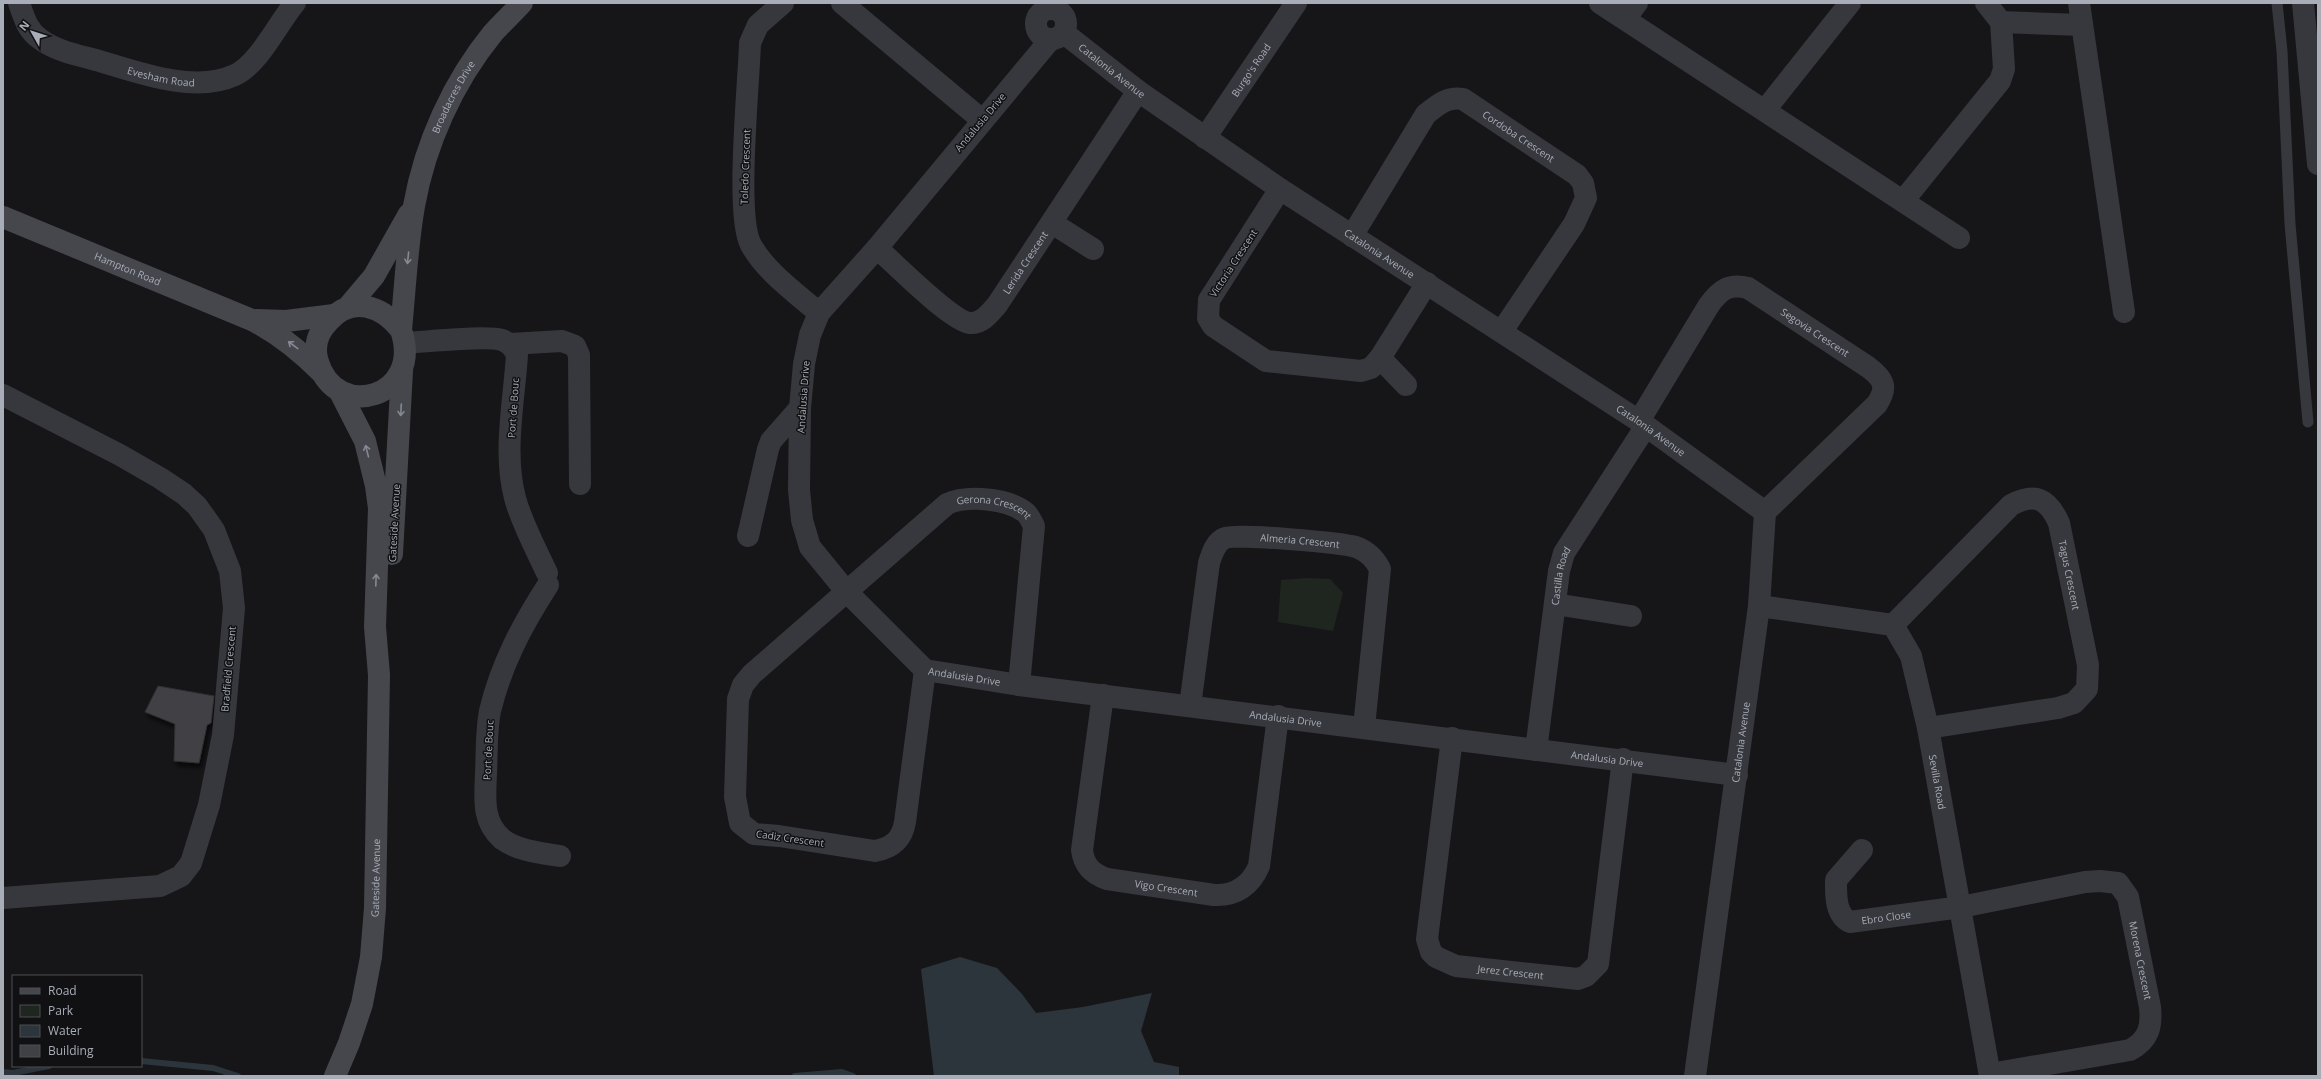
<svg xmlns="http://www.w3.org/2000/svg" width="2321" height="1079" viewBox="0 0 2321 1079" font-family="'Open Sans',sans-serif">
  <defs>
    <filter id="shadow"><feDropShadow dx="2.5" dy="4.5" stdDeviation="2" flood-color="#0009"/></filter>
  </defs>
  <rect width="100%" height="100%" fill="#161618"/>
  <!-- green -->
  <polygon fill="#1e261f" points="1307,578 1330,579 1343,593 1333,631 1278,622 1281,580"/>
  <!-- water -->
  <polygon fill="#2c353c" points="960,957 997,968 1022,994 1036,1013 1083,1007 1152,993 1141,1031 1154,1062 1179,1067 1179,1076 934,1076 921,969"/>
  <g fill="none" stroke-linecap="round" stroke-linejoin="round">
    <!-- stream -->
    <g stroke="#2c353c" stroke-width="6">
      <polyline points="141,1061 213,1068 238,1076"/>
      <polyline points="3,1072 13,1073 49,1066"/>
      <polyline points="795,1076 842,1072 853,1076"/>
    </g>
  </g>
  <!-- building -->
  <polygon fill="#404145" stroke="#303034" filter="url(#shadow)" points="158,686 214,696 211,723 207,725 199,763 174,761 175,724 145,712"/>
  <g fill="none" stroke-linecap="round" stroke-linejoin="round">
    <!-- lane -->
    <polyline stroke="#37383d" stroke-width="11" points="2277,3 2282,51 2290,224 2308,422"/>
    <!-- street -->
    <g stroke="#37383d" stroke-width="22">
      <path id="s1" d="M 19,3 C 24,17 27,30 40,39 C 56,51 77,55 96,60 C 137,72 194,94 235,75 C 259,64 278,23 295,3"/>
      <path d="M 783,3 L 758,25 L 750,43 C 749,82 735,217 751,245 C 766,272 796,293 819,313"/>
      <polyline points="842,3 982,120"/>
      <polyline points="1600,3 1959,238"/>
      <polyline points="2079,3 2124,312"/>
      <polyline points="2303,3 2318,164"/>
      <circle cx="1051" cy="24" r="15"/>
      <polyline points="1625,19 1637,3"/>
      <polyline points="2001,22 2082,25"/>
      <path id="s2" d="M 1064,33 L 1138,91 L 1280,189 L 1639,421 L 1765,512"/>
      <path id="s3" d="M 1050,40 L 877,248 L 819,313 L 810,335 L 804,364 L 800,408 L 799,490 L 802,520 L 810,547 L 846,591 L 925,670 L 1019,685 L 1737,775"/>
      <polyline points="1765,110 1850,3"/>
      <path id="s4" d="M 1205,138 L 1296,3"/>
      <polyline points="1280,189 1209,300 1208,318 1213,326 1266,361 1361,371 1371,368 1380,358 1427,283"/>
      <polyline points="1903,201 2000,81 2004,69 2001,22 1986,3"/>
      <polyline points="1052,223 1093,249"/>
      <path id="s5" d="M 1352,236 L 1426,114 C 1438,105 1447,96 1463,99 L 1577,175 L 1583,183 L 1586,198 L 1574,224 L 1502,331"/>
      <path id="s6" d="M 877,248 C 894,263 951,321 970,323 C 982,324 990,313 997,305 L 1138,91"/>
      <path d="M 405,343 C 426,342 487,335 502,340 C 510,343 514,348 517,355 C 514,401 503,453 515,498 C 522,524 536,549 547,573"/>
      <polyline points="510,344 562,341 575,346 579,355 580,484"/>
      <polyline points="1380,358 1406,385"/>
      <polyline points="3,395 120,455 160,478 184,494 197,506 214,530 230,571 234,608 223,735 209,805 191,863 181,876 160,886 3,898"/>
      <path id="s7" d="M 1639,421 L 1709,305 C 1720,290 1729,283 1748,288 L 1868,367 C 1884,379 1888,387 1877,404 L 1765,512"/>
      <polyline points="748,536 768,449 771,441 800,408"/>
      <path d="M 548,585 C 522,625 501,665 490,711 C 486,732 487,754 486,774 C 485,798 482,822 502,839 C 518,851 541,853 560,856"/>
      <polyline points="1555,604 1631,616"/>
      <path id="s8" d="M 1759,606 L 1893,625 L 1911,656 L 1928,728 L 1990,1076"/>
      <path id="s9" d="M 1893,625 L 2011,505 C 2036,492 2048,499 2059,523 L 2088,665 L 2087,689 L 2074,703 L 2058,708 L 1928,728"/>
      <path id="s10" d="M 925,670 L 905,822 C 902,840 892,848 875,851 L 779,836 L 754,834 L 740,823 L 735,797 L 738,699 L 743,685 L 752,674 L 947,504 C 967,495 1008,498 1026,513 C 1029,516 1032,522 1034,526 L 1019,685"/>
      <path id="s11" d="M 1103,695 L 1082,850 C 1084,866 1092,874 1107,879 L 1214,895 C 1236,896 1251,885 1259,866 L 1278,716"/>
      <path id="s12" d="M 1190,706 L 1209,563 C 1212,554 1215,542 1225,538 C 1234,533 1343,543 1356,547 C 1367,551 1375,559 1380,569 L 1364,727"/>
      <path id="s13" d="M 1452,738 L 1427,939 L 1431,952 L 1436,957 L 1456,966 L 1578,979 L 1586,976 L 1598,964 L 1623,759"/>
      <path id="s14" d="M 1536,750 L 1559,571 L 1564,553 L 1646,426"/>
      <path id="s15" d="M 1862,850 L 1836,880 C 1836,894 1835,915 1850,922 L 1961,907 L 2085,882 L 2100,881 L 2118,883 L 2128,897 L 2150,1007 C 2152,1026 2149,1040 2130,1050 L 1990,1074"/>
      <path id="s16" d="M 1695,1076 L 1759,606 L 1765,512"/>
    </g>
    <!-- secondary -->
    <g stroke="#45474d" stroke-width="22">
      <path id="s17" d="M 3,217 L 252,320 C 279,334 299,350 321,372"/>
      <polyline points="347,308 374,276 409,214"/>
      <polyline points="257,320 286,321 334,315"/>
      <path id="s18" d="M 401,330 C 382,306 352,295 329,321 C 318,332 313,347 318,362 C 336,422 424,398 401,330 C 405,289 407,246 414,206 C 425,144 453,82 493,33 C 502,23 513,13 522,3"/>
      <polyline points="392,554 402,371"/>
      <path id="s19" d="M 335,1076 L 349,1043 L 362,1004 L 371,957 L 375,908 L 379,675 L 375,627 L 379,508 L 376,486 L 365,441 L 340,392"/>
    </g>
  </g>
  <!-- one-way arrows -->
  <defs><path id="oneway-shaft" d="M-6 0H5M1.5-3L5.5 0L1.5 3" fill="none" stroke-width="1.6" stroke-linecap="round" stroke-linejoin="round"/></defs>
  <g stroke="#858993">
    <use href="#oneway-shaft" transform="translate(408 258) rotate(96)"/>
    <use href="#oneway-shaft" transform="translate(293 345) rotate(-143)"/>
    <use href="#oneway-shaft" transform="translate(401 410) rotate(93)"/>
    <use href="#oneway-shaft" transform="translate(367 451) rotate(-104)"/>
    <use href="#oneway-shaft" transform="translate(376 580) rotate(-88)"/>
  </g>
  <g text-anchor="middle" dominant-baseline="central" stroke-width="3" stroke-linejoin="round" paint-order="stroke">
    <!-- street labels -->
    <g font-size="10" fill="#a8adb8" stroke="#111113">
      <text stroke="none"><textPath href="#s4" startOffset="82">Burgo's Road</textPath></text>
      <text stroke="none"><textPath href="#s2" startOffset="61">Catalonia Avenue</textPath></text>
      <text stroke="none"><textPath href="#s1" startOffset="170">Evesham Road</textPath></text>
      <text stroke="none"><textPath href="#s18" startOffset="521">Broadacres Drive</textPath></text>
      <text transform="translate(980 122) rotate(-50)">Andalusia Drive</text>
      <text stroke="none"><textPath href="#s5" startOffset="251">Cordoba Crescent</textPath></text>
      <text transform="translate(745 167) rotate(-88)">Toledo Crescent</text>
      <text stroke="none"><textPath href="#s2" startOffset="385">Catalonia Avenue</textPath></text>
      <text stroke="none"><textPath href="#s6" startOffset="205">Lerida Crescent</textPath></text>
      <text transform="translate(1233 263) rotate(-57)">Victoria Crescent</text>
      <text stroke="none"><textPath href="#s17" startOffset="135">Hampton Road</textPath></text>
      <text stroke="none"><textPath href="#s7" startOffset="262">Segovia Crescent</textPath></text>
      <text transform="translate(803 397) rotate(-86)">Andalusia Drive</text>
      <text transform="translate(513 408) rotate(-86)">Port de Bouc</text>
      <text stroke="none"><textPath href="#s2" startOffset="709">Catalonia Avenue</textPath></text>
      <text stroke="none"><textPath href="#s10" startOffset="800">Gerona Crescent</textPath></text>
      <text transform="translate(394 523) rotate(-87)">Gateside Avenue</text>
      <text stroke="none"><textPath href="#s12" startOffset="250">Almeria Crescent</textPath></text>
      <text stroke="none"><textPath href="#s9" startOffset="282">Tagus Crescent</textPath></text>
      <text stroke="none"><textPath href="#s14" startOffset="176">Castilla Road</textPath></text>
      <text transform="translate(228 669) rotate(-85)">Bradfield Crescent</text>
      <text stroke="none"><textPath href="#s3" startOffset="804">Andalusia Drive</textPath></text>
      <text stroke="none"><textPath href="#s3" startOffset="1128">Andalusia Drive</textPath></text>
      <text stroke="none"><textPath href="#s16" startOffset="337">Catalonia Avenue</textPath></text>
      <text transform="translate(488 750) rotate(-87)">Port de Bouc</text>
      <text stroke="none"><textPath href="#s3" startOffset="1452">Andalusia Drive</textPath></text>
      <text stroke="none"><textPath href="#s8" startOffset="300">Sevilla Road</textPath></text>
      <text transform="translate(790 838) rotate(8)">Cadiz Crescent</text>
      <text stroke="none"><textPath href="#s19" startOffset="204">Gateside Avenue</textPath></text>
      <text stroke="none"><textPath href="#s11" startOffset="257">Vigo Crescent</textPath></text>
      <text stroke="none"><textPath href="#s15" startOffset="123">Ebro Close</textPath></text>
      <text stroke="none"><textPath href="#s15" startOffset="440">Morena Crescent</textPath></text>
      <text stroke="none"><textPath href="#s13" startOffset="300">Jerez Crescent</textPath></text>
    </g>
  </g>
  <!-- border -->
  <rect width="2321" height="1079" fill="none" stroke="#a8adb8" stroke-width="8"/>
  <!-- legend -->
  <rect x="12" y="975" width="130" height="92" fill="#111113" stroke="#4d4f55"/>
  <rect x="20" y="988" width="20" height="6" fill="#45474d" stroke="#4d4f55"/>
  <text x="48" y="995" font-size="12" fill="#a8adb8">Road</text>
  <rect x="20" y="1005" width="20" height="12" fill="#1e261f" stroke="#4d4f55"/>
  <text x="48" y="1015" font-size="12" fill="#a8adb8">Park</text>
  <rect x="20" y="1025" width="20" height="12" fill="#2c353c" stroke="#4d4f55"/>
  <text x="48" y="1035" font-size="12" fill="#a8adb8">Water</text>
  <rect x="20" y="1045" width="20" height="12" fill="#404145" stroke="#4d4f55"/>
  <text x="48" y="1055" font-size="12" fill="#a8adb8">Building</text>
  <!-- north arrow -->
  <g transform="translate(32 32) rotate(309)" stroke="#111113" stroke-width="3" paint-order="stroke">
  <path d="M0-3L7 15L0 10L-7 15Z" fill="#a8adb8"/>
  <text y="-6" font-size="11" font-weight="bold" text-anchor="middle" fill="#a8adb8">N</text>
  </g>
</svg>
